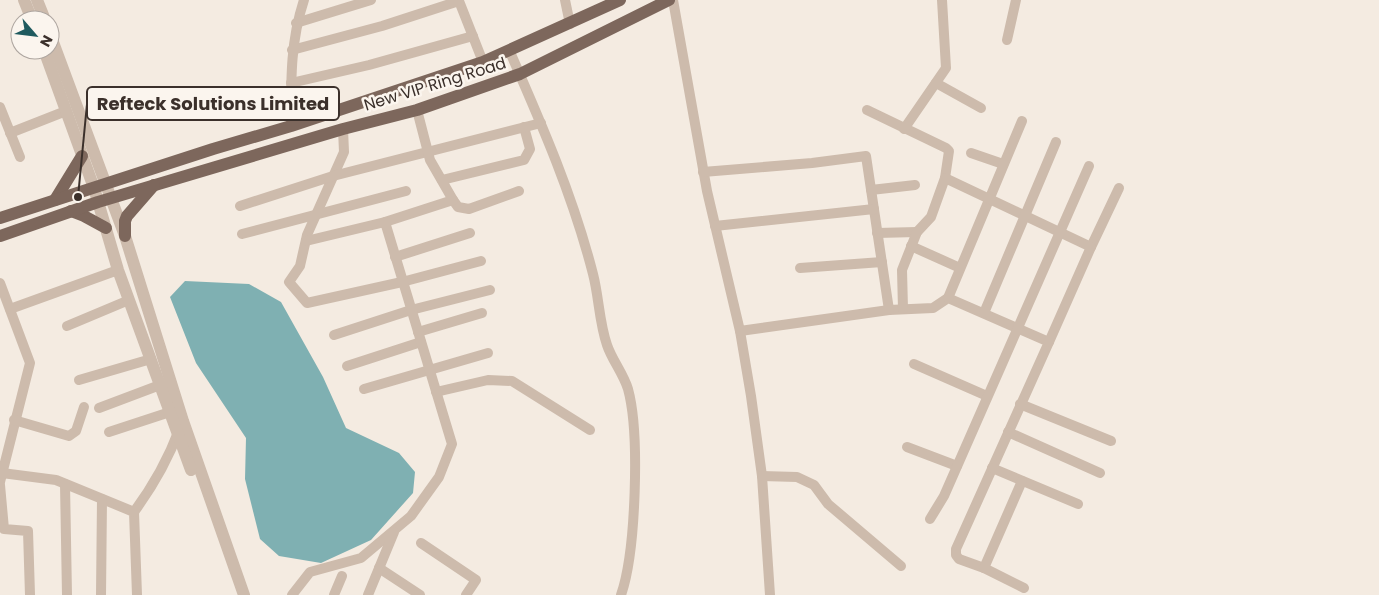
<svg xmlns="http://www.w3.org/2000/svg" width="1379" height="595" viewBox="0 0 1379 595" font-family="Poppins,sans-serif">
  <rect width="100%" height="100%" fill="#f4ebe1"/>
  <!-- water -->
  <polygon fill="#7fb0b2" points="185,281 249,284 281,302 323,377 346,428 399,453 415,472 413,493 371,540 321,563 279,556 260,539 245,479 246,438 196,363 170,297"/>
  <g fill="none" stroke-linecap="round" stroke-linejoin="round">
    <!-- minor -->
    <g stroke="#cdbbac" stroke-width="10">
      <polyline points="565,0 570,24"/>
      <polyline points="673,0 707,191 740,331 751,396 762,476 770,595"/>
      <polyline points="296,23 371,0"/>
      <polyline points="1007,40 1016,0"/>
      <polyline points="292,50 382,26 459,1 483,62"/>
      <path d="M 510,52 C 542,125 573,196 593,274 C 599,297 599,322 607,345 C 612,360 623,373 628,389 C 640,433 636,552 621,595"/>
      <polyline points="291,83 369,65 473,36"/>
      <polyline points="936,83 981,108"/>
      <polyline points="0,107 20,157"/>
      <polyline points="867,110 946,148 949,151 945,178"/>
      <path d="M 291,126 C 291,83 290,42 304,0"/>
      <polyline points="343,129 344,152 307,235 300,266 289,282 307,303 402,282 481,261"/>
      <polyline points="904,129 946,68 942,0"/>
      <polyline points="10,133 66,111"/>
      <polyline points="971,153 1003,164"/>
      <polyline points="703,172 812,163 866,156 889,310 933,308 948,298 1049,342 956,549 956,555 959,559 984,568"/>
      <polyline points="442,180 524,160 530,149 524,127"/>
      <polyline points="871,190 915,185"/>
      <polyline points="453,200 458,207 469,209 519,191"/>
      <polyline points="240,206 333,176 541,123"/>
      <polyline points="385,222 453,200 430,160 417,110"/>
      <polyline points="715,226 874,209"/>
      <polyline points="877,233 917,232"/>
      <polyline points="242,234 406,191"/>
      <polyline points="911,246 960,268"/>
      <polyline points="1091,247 1119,188"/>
      <polyline points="395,257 470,233"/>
      <polyline points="800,268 882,262"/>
      <polyline points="0,283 30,363 0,482"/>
      <polyline points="948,298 1022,121"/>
      <polyline points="10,309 118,270"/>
      <polyline points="903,309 902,270 917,232 931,217 945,178 1091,247 1049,342"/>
      <polyline points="984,313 1056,142"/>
      <polyline points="67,326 129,300"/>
      <polyline points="740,331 889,310"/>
      <polyline points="418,332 482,313"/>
      <polyline points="334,335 411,310 490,290"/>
      <polyline points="914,364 987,396"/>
      <polyline points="347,366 421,342"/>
      <polyline points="79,380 151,359"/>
      <polyline points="364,389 488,353"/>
      <polyline points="436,392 488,380 512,381 590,430"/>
      <polyline points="1020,404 1111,441"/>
      <polyline points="99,408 160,385"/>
      <polyline points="14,420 69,436 76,431 84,407"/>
      <polyline points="109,432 170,412"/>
      <polyline points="1008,432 1100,473"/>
      <polyline points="907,447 957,466"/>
      <polyline points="992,468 1078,504"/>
      <polyline points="2,473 56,480 134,512 137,595"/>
      <polyline points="762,476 797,477 814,485 828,504 901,566"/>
      <polyline points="1022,481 984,568 1024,588"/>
      <polyline points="65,484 67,595"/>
      <polyline points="0,485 4,529 28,531 30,595"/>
      <path d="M 134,512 C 153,486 168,460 179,430"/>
      <polyline points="930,519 944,496 1089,166"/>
      <polyline points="421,543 476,580 466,595"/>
      <polyline points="379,568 420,595"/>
      <polyline points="101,595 102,499"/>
      <polyline points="292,595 310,572 361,558 411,516 439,477 452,444 385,222 306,241"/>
      <polyline points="334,595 342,576"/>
      <polyline points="368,595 394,532"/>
    </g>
    <!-- tertiary -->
    <g stroke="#cdbbac" stroke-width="12">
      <polyline points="24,0 32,20"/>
      <polyline points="37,0 45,20"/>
      <polyline points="50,34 125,236 183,421 244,595"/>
      <polyline points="44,50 94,188 118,270 191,470"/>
    </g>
    <!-- primary -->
    <g stroke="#7d675c" stroke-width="12">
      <polyline points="55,200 82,156"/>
      <polyline points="71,211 84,216 106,228"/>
      <polyline points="0,218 213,149 291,126 483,62 620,0"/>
      <polyline points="0,236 98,202 343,129 417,110 520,74 669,0"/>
      <polyline points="125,236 125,221 127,216 154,185"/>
    </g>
  </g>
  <g text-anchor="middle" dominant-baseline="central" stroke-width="5" stroke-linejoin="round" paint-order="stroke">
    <!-- street labels -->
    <g font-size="16" fill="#3b302b" stroke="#fbf5ee">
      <text transform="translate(435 84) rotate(-17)">New VIP Ring Road</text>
    </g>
  </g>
  <!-- callouts -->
  <path fill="none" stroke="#3b302b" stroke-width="2" d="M78 197L87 104"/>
  <circle fill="#3b302b" stroke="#fbf5ee" stroke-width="2" cx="78" cy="197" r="5"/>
  <rect fill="#fbf5ee" stroke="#3b302b" stroke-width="2" x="87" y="87" width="252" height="33" rx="5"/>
  <g font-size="18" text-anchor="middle" font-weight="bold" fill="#3b302b">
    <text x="213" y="110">Refteck Solutions Limited</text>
  </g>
  <!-- north arrow -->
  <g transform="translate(35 35) rotate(118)"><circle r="24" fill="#fbf5ee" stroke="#aea6a0"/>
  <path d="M0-4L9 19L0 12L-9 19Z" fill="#1f5a5e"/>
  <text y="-8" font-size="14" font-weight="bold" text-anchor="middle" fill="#3b302b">N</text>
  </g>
</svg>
